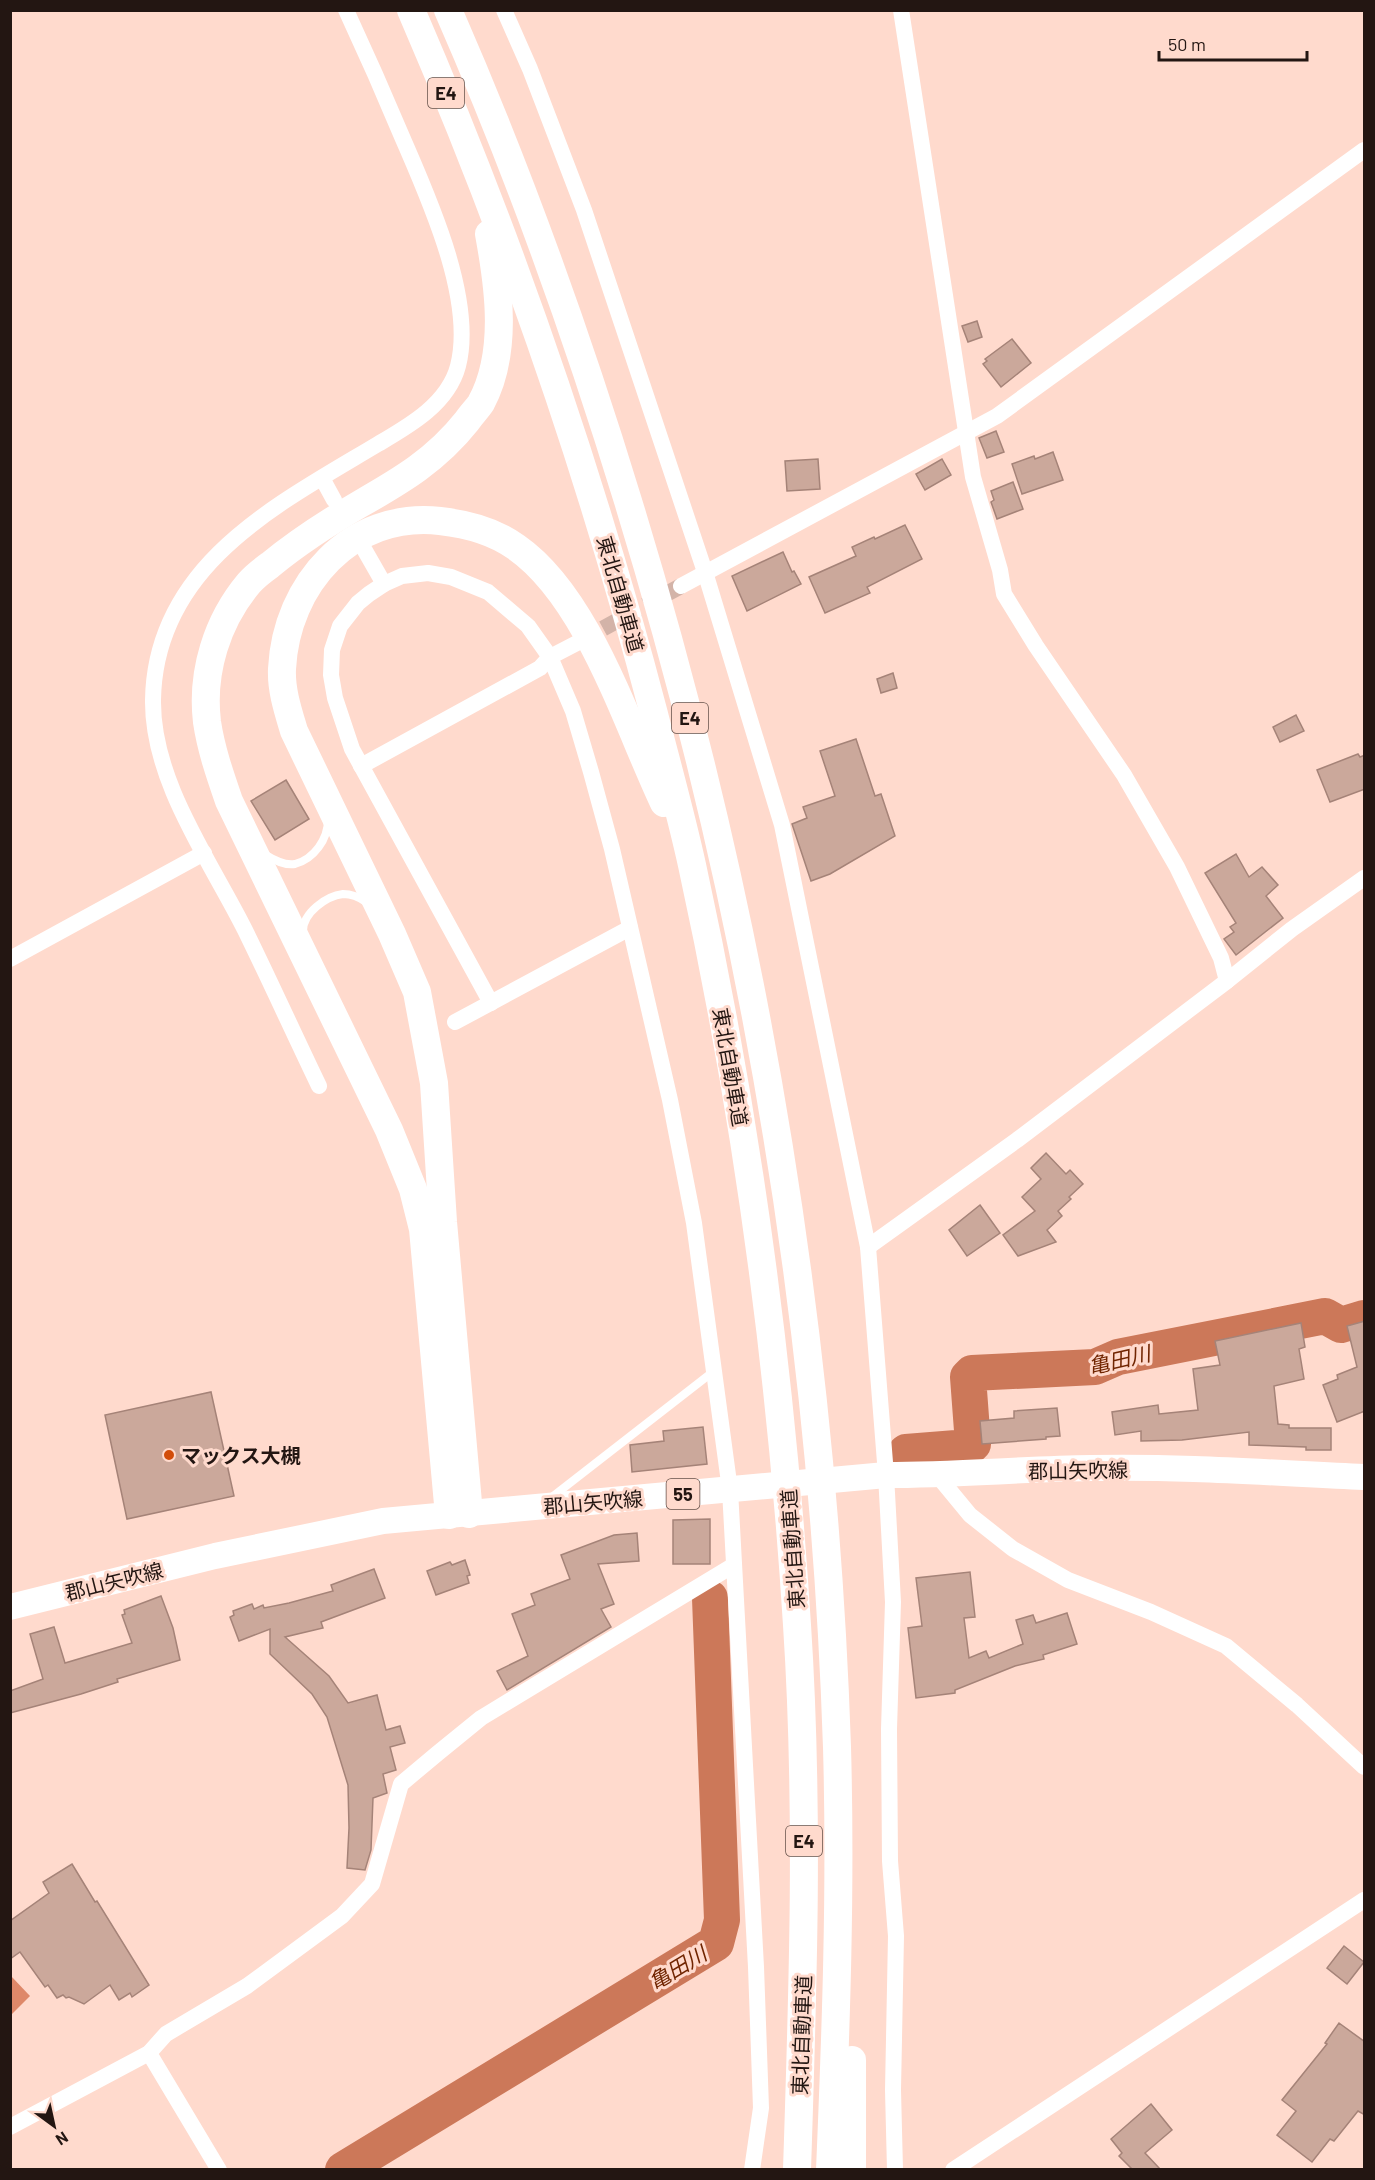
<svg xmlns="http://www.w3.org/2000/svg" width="1375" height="2180" viewBox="0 0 1375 2180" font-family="Barlow,'Noto Sans JP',sans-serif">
  <rect width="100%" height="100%" fill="#ffdacd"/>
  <!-- forest -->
  <polygon fill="#de8869" points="11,1976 30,1996 11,2015"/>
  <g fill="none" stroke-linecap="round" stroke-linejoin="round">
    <!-- river -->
    <g stroke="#cc7859" stroke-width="36">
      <polyline points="906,1452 969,1447 973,1444 968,1377 972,1373 1095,1367 1118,1357 1325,1316 1341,1325 1364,1318"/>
      <polyline points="343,2170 716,1943 722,1920 710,1598"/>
    </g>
  </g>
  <!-- building -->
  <g fill="#cba89b" stroke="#a58378" stroke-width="1.5">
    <polygon points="977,321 982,337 968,342 962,326"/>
    <polygon points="1012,339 1031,363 1001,387 983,364 987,361 985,359"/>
    <polygon points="996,431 1004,452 987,458 979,438"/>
    <polygon points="1053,452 1063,480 1022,494 1012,464 1034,456 1035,459"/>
    <polygon points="818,459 820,489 787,491 785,461"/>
    <polygon points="942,459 951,475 925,490 916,474"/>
    <polygon points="1013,482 1023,509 997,519 991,502 994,500 991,491"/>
    <polygon points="905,525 922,559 867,587 870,593 825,613 809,577 856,556 852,547 874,537 875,539"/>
    <polygon points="783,552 792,572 794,571 801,584 747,611 732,576"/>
    <polygon points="893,673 897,688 881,693 877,679"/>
    <polygon points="1296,715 1304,731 1280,742 1273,727"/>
    <polygon points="856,739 875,796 881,794 895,836 830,874 811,881 792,824 807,818 803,807 835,796 820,751"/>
    <polygon points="1358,754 1360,757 1365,755 1365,789 1330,802 1317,770"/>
    <polygon points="286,780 309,819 275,840 251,801"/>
    <polygon points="1236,854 1249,877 1262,867 1278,885 1266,896 1283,918 1236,955 1224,939 1234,932 1230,927 1236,923 1205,873"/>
    <polygon points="1046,1153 1066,1174 1070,1170 1083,1184 1069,1197 1071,1199 1058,1211 1062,1216 1047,1230 1056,1242 1018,1256 1003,1235 1035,1211 1022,1197 1041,1179 1031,1168"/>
    <polygon points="980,1205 1000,1233 967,1256 949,1230"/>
    <polygon points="1365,1321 1365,1411 1337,1422 1323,1385 1338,1379 1337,1375 1357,1367 1347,1326"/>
    <polygon points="1301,1323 1305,1347 1299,1349 1304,1379 1274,1386 1278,1424 1289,1425 1289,1428 1331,1428 1331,1450 1306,1450 1306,1447 1249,1445 1249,1432 1182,1440 1141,1441 1141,1431 1115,1435 1112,1412 1158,1405 1159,1414 1198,1410 1193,1369 1220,1365 1215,1341"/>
    <polygon points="211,1392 234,1496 127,1519 105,1415"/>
    <polygon points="1057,1408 1060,1436 1046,1437 1046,1439 982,1444 980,1421 1014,1418 1014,1411"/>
    <polygon points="703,1427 707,1464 632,1472 630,1445 664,1441 663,1431"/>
    <polygon points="710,1519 710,1564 673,1564 673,1520"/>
    <polygon points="637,1533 639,1561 598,1564 614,1604 601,1609 611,1627 507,1690 497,1671 528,1656 512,1614 535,1605 531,1594 570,1579 561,1555 614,1535"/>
    <polygon points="465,1560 470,1575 467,1576 469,1583 436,1595 427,1571 450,1562 452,1565"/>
    <polygon points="374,1569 385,1598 321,1622 323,1628 285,1637 329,1676 348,1703 377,1695 386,1730 400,1726 405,1743 390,1747 396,1770 383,1774 387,1793 373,1798 371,1850 365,1870 347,1868 349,1828 348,1785 327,1717 312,1694 270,1654 270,1629 239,1641 230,1617 234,1615 233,1611 252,1604 254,1609 263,1605 264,1608 289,1603 333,1591 331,1585"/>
    <polygon points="970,1572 975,1617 964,1618 969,1658 986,1651 989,1658 1023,1644 1016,1620 1033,1615 1036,1623 1067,1613 1077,1644 1043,1655 1044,1659 1015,1666 955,1690 955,1693 916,1698 908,1628 922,1626 916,1578"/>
    <polygon points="161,1596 173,1628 180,1660 117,1679 118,1682 81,1694 10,1713 10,1691 43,1679 30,1634 54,1627 65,1663 132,1643 122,1615 125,1614 124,1610"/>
    <polygon points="72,1864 95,1902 97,1901 149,1985 132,1997 130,1993 119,2000 110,1985 84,2004 69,1997 66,1998 63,1995 57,1998 48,1985 45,1987 20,1952 10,1959 10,1921 49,1893 43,1882"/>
    <polygon points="1344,1946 1364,1962 1347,1984 1327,1968"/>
    <polygon points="1339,2023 1365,2042 1365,2115 1358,2111 1334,2141 1330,2139 1312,2162 1277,2135 1296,2111 1282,2100 1327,2044 1325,2043"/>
    <polygon points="1151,2104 1172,2130 1145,2153 1160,2169 1132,2169 1119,2156 1122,2153 1111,2139"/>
  </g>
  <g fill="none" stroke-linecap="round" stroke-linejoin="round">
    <!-- street-tunnel -->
    <polyline stroke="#d3b3a8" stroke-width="16" stroke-dasharray="16 8" stroke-linecap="butt" points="582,640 681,586"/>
    <!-- lane -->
    <g stroke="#fff" stroke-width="8">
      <path d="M 264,854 C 272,859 285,866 295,864 C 314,859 328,839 328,820"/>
      <path d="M 303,931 C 303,913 326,896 343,894 C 351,894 359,897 366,902"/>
      <polyline points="552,1497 714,1371"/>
    </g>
    <!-- street -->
    <g stroke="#fff" stroke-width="16">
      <polyline points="504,10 530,69 584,210 705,572 782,825 868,1247 886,1475 893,1602 889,1729 890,1861 896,1936 893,2090 895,2170"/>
      <polyline points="901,10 973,477 1000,570 1004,594 1036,646 1124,775 1177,867 1221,958 1227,981"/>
      <polyline points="322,478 334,500"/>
      <polyline points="364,549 384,584"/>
      <polyline points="681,586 997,416 1364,150"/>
      <polyline points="361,766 540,668 550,657 577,643"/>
      <polyline points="10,959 204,853"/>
      <polyline points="491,1003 352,749 335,698 331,675 332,650 340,626 358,603 369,594 384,584 402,576 428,573 451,577 488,592 528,626 550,657 573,711 591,772 612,849 670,1100 694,1223 730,1490 756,1967 761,2108 752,2170"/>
      <polyline points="455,1022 630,928"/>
      <path d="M 319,1086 C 294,1034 270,981 245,930 C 210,860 152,781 153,700 C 155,565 278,504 378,444 C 409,426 448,404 458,366 C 475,300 429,199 403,139 C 385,96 366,53 346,10"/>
      <polyline points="868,1247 1017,1140 1227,981 1292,929 1364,878"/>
      <polyline points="937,1475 970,1515 1013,1549 1068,1580 1151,1612 1226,1646 1297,1705 1364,1767"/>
      <polyline points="149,2053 219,2170"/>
      <polyline points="10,2127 149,2053 166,2034 247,1986 342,1916 372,1884 401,1784 438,1753 481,1718 734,1565"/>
      <polyline points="953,2170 1364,1900"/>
    </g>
    <!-- primary -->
    <path stroke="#fff" stroke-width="26" d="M 10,1607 L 215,1556 L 383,1521 L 886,1475 C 955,1475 1023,1469 1091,1468 C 1181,1466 1274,1473 1364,1477"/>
    <!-- highway -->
    <g stroke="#fff" stroke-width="28">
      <path d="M 411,10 C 510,239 591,474 654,714 C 667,765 681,815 692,865 C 747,1116 781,1369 797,1625 C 809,1806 803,1988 797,2170"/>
      <path d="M 448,10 C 518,170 577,334 628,501 C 752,905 823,1324 837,1747 C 841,1888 836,2029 830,2170"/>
      <path d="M 469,1514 L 443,1222 L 434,1083 L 417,992 L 392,934 L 294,731 C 288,711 281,690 282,669 C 286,584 351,511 440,521 C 467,524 494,531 516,547 C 588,597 627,725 664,803"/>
      <path d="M 449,1515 L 423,1229 L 413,1189 L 389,1130 L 229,801 C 220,775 211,749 207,722 C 201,672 217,621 249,583 C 255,576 263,570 270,565 C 298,542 329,522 360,504 C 402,480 436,460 467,421 C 471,415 477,409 481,403 C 508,353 499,288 489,234"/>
      <polyline points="852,2060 852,2170"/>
    </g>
  </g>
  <!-- markers -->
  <circle fill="#d24d0a" stroke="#ffdacd" stroke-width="2" cx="169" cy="1455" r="6"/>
  <g text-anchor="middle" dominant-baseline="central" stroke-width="6" stroke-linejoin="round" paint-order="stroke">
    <!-- shield labels -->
    <g fill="#ffdacd" stroke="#65514a" stroke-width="1.5">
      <rect x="428" y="78" width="36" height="30" rx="4.5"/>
      <rect x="672" y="703" width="36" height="30" rx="4.5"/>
      <rect x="666.5" y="1479" width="33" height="30" rx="4.5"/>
      <rect x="786" y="1826" width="36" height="30" rx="4.5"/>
    </g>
    <g font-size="18" font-weight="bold" fill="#231612">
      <text x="446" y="93">E4</text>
      <text x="690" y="718">E4</text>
      <text x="683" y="1494">55</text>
      <text x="804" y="1841">E4</text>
    </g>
    <!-- street labels -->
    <g font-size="20" fill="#231612" stroke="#ffdacd">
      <text transform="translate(621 594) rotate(74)">東北自動車道</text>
      <text transform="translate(731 1067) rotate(80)">東北自動車道</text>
      <text transform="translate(1078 1470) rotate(-1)">郡山矢吹線</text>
      <text transform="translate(593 1502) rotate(-5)">郡山矢吹線</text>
      <text transform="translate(792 1549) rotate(-94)">東北自動車道</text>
      <text transform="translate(114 1581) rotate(-14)">郡山矢吹線</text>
      <text transform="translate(801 2035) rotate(-88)">東北自動車道</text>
    </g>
    <!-- poi labels -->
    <g font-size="20" font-weight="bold" fill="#231612" stroke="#ffdacd" text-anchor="start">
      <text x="181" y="1455">マックス大槻</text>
    </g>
    <!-- water labels -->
    <g font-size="21" font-style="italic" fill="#712501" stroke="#ffdacd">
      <text transform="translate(1119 1359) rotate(-13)">亀田川</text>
      <text transform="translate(677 1967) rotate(-31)">亀田川</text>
    </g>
  </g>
  <!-- border -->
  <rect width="1375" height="2180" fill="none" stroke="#231612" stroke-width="24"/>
  <!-- north arrow -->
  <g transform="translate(54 2126) rotate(147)" stroke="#ffdacd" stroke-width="4.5" paint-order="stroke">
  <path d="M0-4.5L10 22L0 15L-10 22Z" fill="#231612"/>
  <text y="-9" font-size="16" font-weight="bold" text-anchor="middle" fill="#231612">N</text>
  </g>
  <!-- scale -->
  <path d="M1159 51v9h148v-9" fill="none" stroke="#231612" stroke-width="3"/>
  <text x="1168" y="51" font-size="18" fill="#231612" stroke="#ffdacd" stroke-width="4.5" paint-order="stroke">50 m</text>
</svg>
